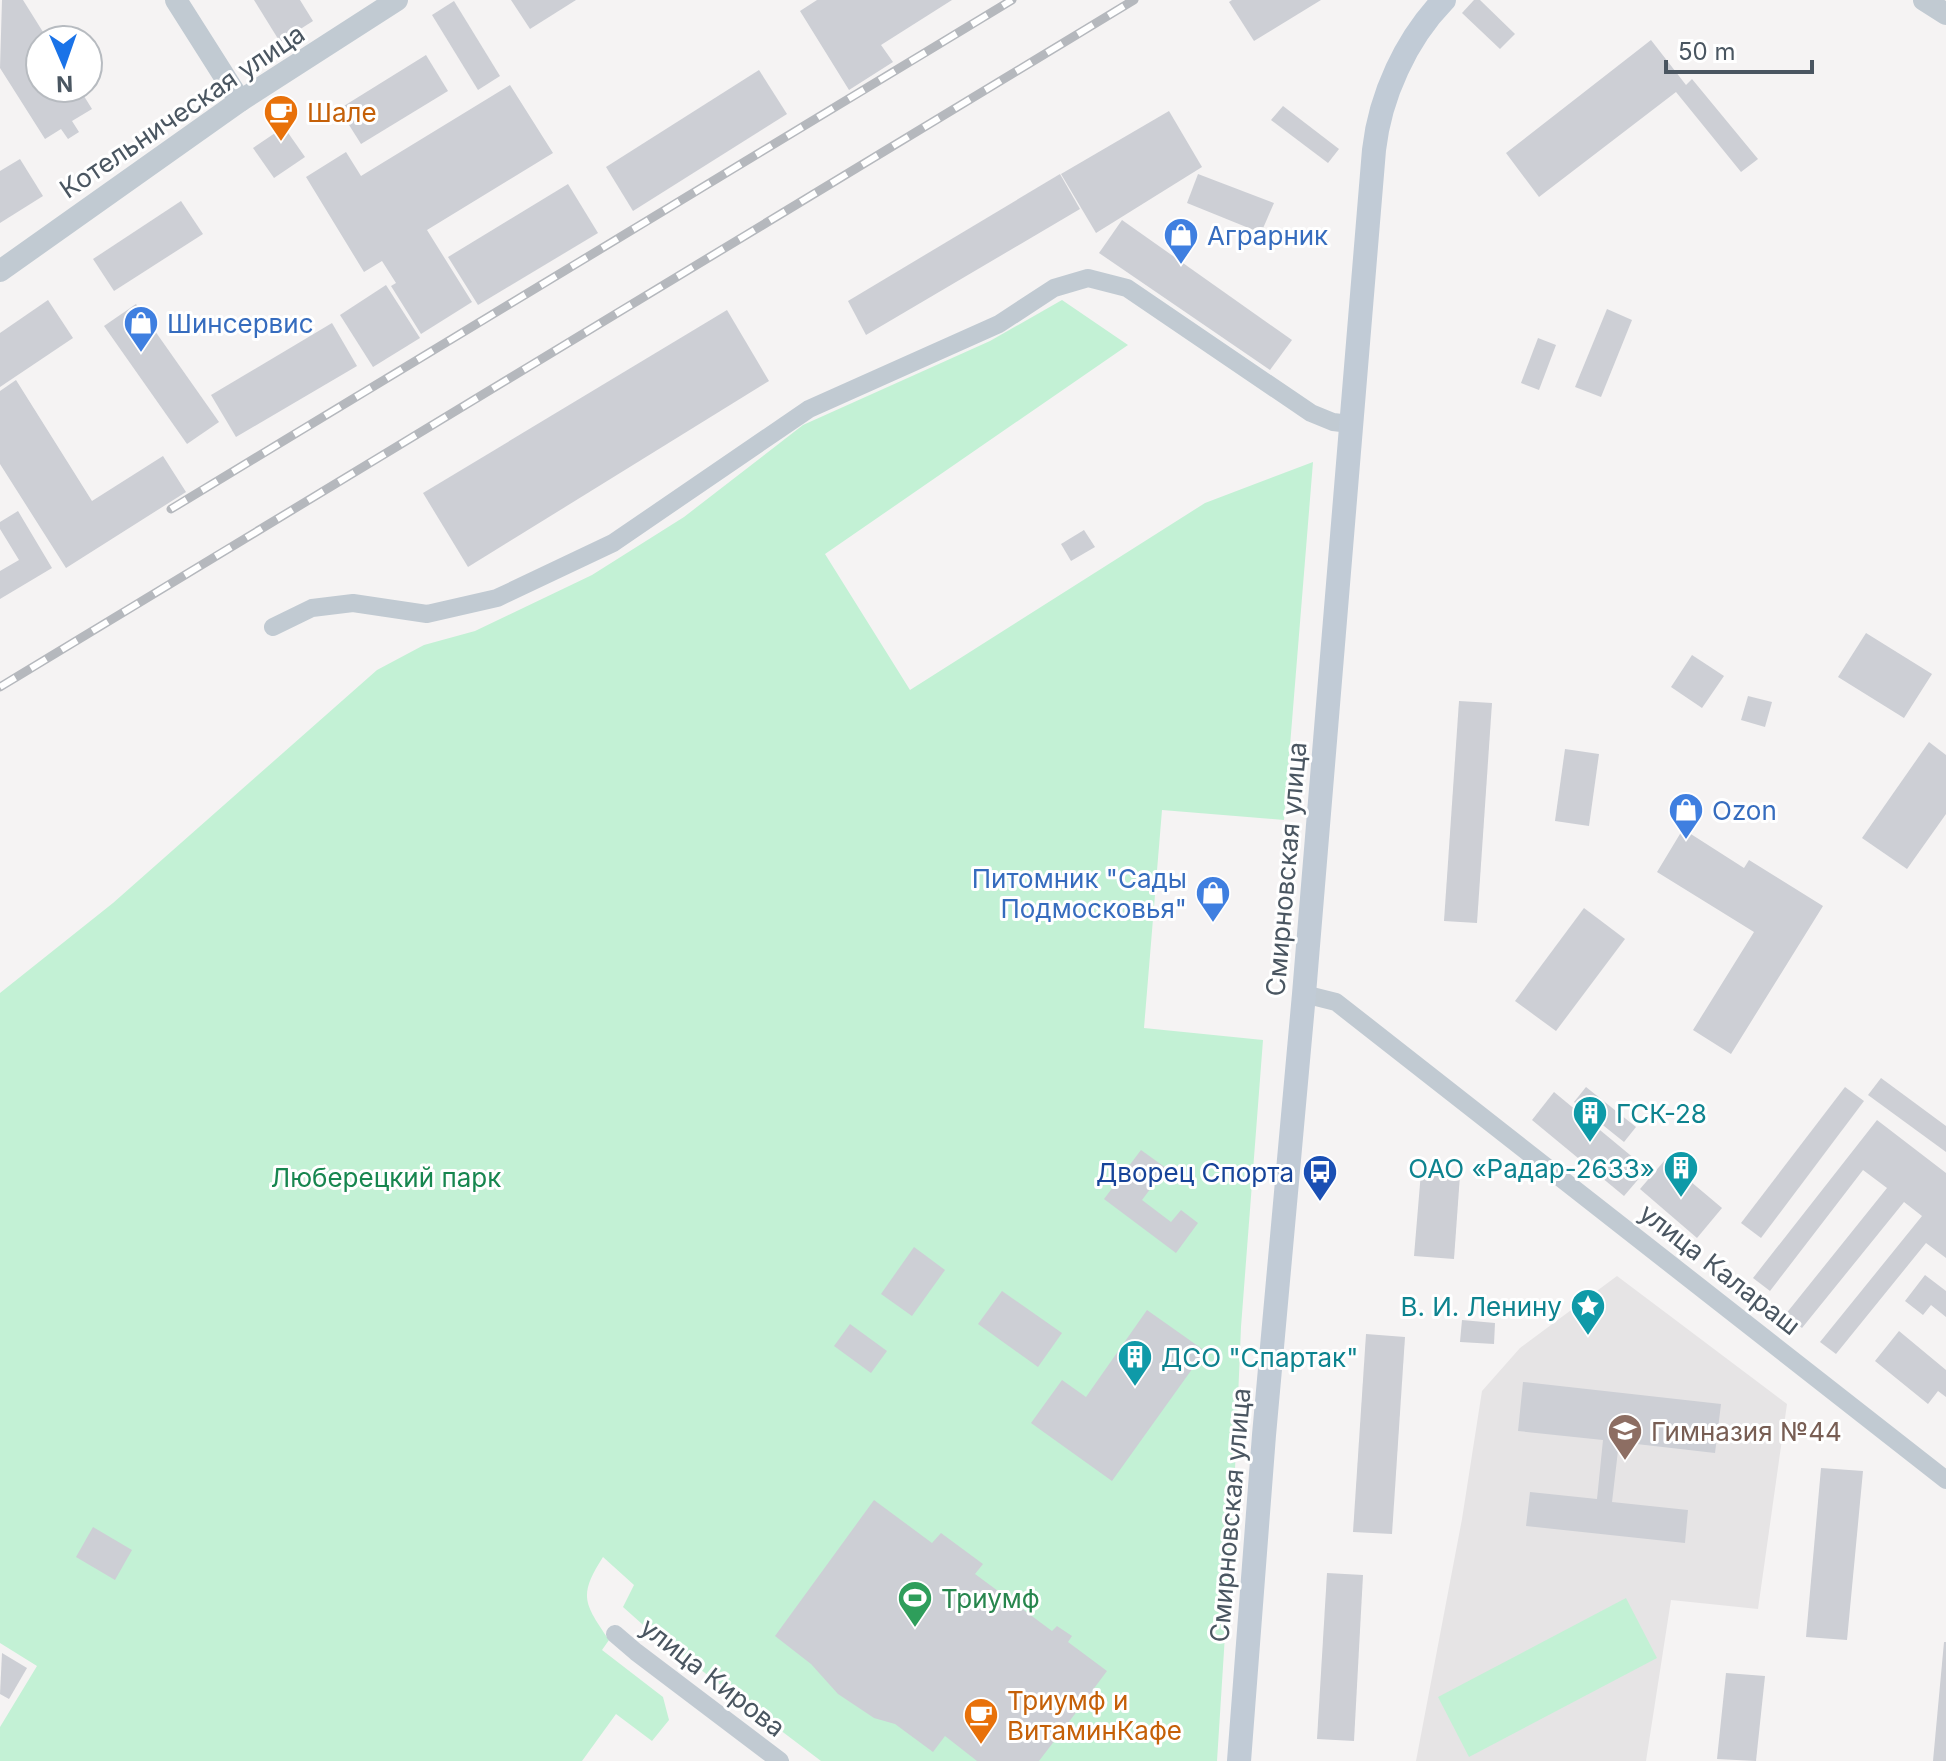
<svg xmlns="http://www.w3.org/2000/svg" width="1946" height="1761" viewBox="0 0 1946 1761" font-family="Inter,sans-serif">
  <rect width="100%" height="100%" fill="#f5f3f3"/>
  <!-- education -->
  <polygon fill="#e6e4e5" points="1617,1276 1787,1404 1758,1609 1671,1600 1646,1761 1416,1761 1462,1519 1482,1391 1520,1348"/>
  <!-- green -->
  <g fill="#c3f1d5">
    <path d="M 1062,300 L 1128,345 L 825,554 L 910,690 L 1205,503 L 1313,462 L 1284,820 L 1162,810 L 1144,1028 L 1263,1040 L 1241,1327 L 1234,1493 L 1217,1761 L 821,1761 L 651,1632 L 623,1607 L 634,1585 L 603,1557 C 578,1596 584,1603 609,1640 L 602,1650 L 663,1697 L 669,1720 L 652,1741 L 616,1714 L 582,1761 L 0,1761 L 0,1727 L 37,1666 L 0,1643 L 0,993 L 113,903 L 377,670 L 424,645 L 475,631 L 592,575 L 684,517 L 803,425 L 990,341 Z"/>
    <polygon points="1626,1598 1657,1658 1469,1757 1438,1697"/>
  </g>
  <!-- building -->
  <g fill="#cdcfd5">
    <polygon points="2,0 23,0 48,40 40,40 40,88 79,88 92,109 72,121 79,132 68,139 61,129 45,139 0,68"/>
    <polygon points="254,0 300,0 313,21 280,42"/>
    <polygon points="511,0 576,0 530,29"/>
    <polygon points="817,0 952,0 881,45 893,62 849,90 800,11"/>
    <polygon points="1232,0 1321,0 1254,41 1229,2"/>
    <polygon points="1474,0 1480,0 1515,34 1500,49 1462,13"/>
    <polygon points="454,1 500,76 478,90 432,15"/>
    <polygon points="1651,40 1686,85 1692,79 1758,159 1741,172 1676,92 1539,197 1506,153"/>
    <polygon points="426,55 448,91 361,144 339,109"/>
    <polygon points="759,70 787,114 633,211 606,167"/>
    <polygon points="510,85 553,153 427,230 472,302 421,334 391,286 396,283 382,261 364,272 306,177 346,152 361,176"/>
    <polygon points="1283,106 1339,149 1328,163 1271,120"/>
    <polygon points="1169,111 1202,167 1096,233 1061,174"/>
    <polygon points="284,127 305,157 274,178 253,148"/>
    <polygon points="20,159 43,196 0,223 0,171"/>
    <polygon points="1060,174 1080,209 866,335 848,301"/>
    <polygon points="1198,174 1274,203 1261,233 1187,203"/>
    <polygon points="568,184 598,233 478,305 448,257"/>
    <polygon points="181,201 203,234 114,291 93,259"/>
    <polygon points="1122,220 1292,340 1270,370 1099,253"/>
    <polygon points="386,285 420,338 373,367 340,315"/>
    <polygon points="48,300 73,338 0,387 0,333"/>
    <polygon points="136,304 219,422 187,444 104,326"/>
    <polygon points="1607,309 1632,320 1601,397 1575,387"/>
    <polygon points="727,310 769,381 468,567 423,493"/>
    <polygon points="332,323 357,366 236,437 211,395"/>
    <polygon points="1538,338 1556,345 1539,390 1521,383"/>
    <polygon points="16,380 92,501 163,456 186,492 66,568 0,464 0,391"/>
    <polygon points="18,511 52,568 0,599 0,571 19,560 0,529 0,522"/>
    <polygon points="1084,530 1095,547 1071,561 1061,544"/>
    <polygon points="1866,633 1932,674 1904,718 1838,677"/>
    <polygon points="1692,655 1724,676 1702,708 1671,687"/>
    <polygon points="1748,696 1772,702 1765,727 1741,720"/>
    <polygon points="1459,701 1492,703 1477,923 1444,921"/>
    <polygon points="1929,742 1946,755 1946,814 1907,869 1862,838"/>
    <polygon points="1565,749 1599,754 1589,826 1555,821"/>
    <polygon points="1683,829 1744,868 1749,860 1823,906 1731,1054 1693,1030 1754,932 1657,872"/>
    <polygon points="1584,908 1625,939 1556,1031 1515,1001"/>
    <polygon points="1881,1078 1946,1126 1946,1152 1868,1095"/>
    <polygon points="1586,1087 1636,1127 1624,1142 1574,1102"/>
    <polygon points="1845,1087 1864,1101 1761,1238 1741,1223"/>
    <polygon points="1554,1092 1647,1169 1624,1196 1532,1120"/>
    <polygon points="1877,1120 1946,1173 1946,1258 1926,1243 1836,1354 1820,1342 1922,1216 1904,1202 1802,1328 1785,1315 1887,1188 1863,1170 1770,1291 1753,1278"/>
    <polygon points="1141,1150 1166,1168 1142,1200 1171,1222 1181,1210 1198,1223 1176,1253 1104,1199"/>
    <polygon points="1665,1160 1722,1208 1697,1238 1640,1189"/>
    <polygon points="1421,1172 1460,1175 1454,1259 1414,1256"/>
    <polygon points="914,1247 945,1270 912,1316 881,1294"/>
    <polygon points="1925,1275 1946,1291 1946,1317 1931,1305 1923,1315 1905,1301"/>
    <polygon points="1002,1291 1062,1333 1038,1367 978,1324"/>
    <polygon points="1147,1310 1205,1351 1112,1481 1031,1423 1062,1380 1086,1397"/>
    <polygon points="1462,1320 1495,1323 1494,1344 1460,1342"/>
    <polygon points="850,1324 887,1351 871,1373 834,1346"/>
    <polygon points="1899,1331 1946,1370 1946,1397 1938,1391 1928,1404 1875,1361"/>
    <polygon points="1366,1334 1405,1337 1392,1534 1353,1532"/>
    <polygon points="1523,1382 1721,1404 1715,1453 1619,1442 1612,1502 1688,1510 1685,1543 1526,1526 1530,1492 1597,1499 1603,1440 1518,1431"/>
    <polygon points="1821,1468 1863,1471 1847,1640 1806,1637"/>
    <polygon points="874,1500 932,1543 941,1533 983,1564 975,1574 1052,1631 1057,1626 1072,1636 1068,1642 1107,1671 1092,1691 1096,1694 1086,1709 1081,1706 1039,1761 977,1761 945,1736 933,1752 895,1724 874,1718 838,1694 811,1664 775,1636"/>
    <polygon points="93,1527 132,1550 115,1580 76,1557"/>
    <polygon points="1327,1573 1363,1575 1354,1741 1317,1739"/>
    <polygon points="1944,1642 1946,1642 1946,1761 1933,1761"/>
    <polygon points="2,1653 27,1668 9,1699 0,1694"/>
    <polygon points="1726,1673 1765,1676 1756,1761 1717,1759"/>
  </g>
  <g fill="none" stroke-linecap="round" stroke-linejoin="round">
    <!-- minor -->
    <g stroke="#c1cad2" stroke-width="18">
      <polyline points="273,627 312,608 353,603 427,614 497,598 613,543 809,409 999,324 1054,288 1088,278 1127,288 1311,413 1333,422 1350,424"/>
      <polyline points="1304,994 1336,1002 1946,1480"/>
      <polyline points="615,1634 636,1652 780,1761"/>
    </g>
    <!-- tertiary -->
    <g stroke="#c1cad2" stroke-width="22">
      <polyline points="176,0 240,101"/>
      <polyline points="1924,0 1946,14"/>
      <polyline points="0,271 240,101 397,0"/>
    </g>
    <!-- secondary -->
    <path stroke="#c1cbd6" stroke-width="24" d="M 1239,1761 L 1264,1435 L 1304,994 L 1374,150 C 1380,96 1406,39 1444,0"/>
    <defs>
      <g id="rail">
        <polyline points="171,509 1012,0"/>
        <polyline points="0,687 1134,0"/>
      </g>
    </defs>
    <!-- rail casing -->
    <use href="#rail" stroke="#b5b8bd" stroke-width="9"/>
    <!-- rail -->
    <use href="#rail" stroke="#fff" stroke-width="6" stroke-dasharray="18" stroke-linecap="butt"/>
  </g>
  <!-- icons -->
  <defs>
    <symbol id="cafe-pin" viewBox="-11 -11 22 30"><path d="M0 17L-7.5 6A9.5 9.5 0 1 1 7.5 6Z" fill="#e8710a" stroke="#fff"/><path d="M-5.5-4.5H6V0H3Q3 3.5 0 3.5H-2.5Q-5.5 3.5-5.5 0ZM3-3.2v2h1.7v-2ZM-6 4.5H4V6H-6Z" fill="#fff"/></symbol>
    <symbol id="shop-pin" viewBox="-11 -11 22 30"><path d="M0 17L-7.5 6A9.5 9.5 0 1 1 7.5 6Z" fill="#3f7fe0" stroke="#fff"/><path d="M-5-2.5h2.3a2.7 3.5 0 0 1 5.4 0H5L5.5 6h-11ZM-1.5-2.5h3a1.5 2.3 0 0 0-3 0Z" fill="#fff"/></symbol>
    <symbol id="building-pin" viewBox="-11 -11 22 30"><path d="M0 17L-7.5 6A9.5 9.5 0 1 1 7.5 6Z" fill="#0f9aa8" stroke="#fff"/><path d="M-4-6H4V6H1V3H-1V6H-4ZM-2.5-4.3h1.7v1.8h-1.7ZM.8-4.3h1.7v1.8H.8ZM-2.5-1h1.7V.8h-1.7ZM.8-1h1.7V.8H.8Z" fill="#fff"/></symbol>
    <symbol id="bus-pin" viewBox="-11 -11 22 30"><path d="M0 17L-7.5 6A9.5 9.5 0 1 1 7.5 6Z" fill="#1a4fb4" stroke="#fff"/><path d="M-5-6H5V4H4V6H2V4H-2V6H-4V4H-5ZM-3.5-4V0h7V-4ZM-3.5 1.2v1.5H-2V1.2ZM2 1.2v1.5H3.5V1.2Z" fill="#fff"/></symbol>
    <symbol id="sight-pin" viewBox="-11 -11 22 30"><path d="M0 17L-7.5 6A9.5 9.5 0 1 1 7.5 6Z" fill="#0f9aa8" stroke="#fff"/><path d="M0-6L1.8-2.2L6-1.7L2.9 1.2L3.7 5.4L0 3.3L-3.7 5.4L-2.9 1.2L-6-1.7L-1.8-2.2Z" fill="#fff"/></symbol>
    <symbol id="school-pin" viewBox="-11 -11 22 30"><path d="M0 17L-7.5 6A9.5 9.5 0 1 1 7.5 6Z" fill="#8d6e63" stroke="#fff"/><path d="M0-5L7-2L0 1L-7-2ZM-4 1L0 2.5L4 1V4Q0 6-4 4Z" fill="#fff"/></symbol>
    <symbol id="stadium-pin" viewBox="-11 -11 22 30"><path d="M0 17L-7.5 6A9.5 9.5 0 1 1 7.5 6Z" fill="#2e9e5b" stroke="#fff"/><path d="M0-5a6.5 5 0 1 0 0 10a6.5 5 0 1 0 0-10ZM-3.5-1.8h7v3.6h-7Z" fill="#fff"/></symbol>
  </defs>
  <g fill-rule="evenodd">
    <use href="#cafe-pin" x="261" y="92" width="40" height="54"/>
    <use href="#shop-pin" x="1161" y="215" width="40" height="54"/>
    <use href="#shop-pin" x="121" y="303" width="40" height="54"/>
    <use href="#shop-pin" x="1666" y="790" width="40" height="54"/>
    <use href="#shop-pin" x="1193" y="873" width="40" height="54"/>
    <use href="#building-pin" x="1570" y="1093" width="40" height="54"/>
    <use href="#building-pin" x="1661" y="1148" width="40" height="54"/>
    <use href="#bus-pin" x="1300" y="1152" width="40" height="54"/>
    <use href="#sight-pin" x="1568" y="1286" width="40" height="54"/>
    <use href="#building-pin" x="1115" y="1337" width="40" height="54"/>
    <use href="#school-pin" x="1605" y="1411" width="40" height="54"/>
    <use href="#stadium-pin" x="895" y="1578" width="40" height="54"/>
    <use href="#cafe-pin" x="961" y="1695" width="40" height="54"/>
  </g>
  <g text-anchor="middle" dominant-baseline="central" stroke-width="6" stroke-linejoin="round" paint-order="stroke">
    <!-- street labels -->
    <g font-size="26" fill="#4a5661" stroke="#fff">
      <text transform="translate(182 111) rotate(-34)">Котельническая улица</text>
      <text transform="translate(1286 869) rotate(-85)">Смирновская улица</text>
      <text transform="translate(1720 1269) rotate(38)">улица Калараш</text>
      <text transform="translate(1230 1515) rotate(-85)">Смирновская улица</text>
      <text transform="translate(713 1677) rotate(38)">улица Кирова</text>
    </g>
    <!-- food labels -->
    <g font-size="26" fill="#c56008" stroke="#fff" text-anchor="start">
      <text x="307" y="112">Шале</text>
      <text x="1007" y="1700">Триумф и<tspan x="1007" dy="30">ВитаминКафе</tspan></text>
    </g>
    <!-- shop labels -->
    <g font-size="26" fill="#366cbe" stroke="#fff" text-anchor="start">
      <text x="1207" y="235">Аграрник</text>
      <text x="167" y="323">Шинсервис</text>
      <text x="1712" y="810">Ozon</text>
      <text x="1187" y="878" text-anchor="end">Питомник "Сады<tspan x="1187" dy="30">Подмосковья"</tspan></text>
    </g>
    <!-- culture labels -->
    <g font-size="26" fill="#0d838f" stroke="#fff" text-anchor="start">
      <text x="1616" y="1113">ГСК-28</text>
      <text x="1655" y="1168" text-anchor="end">ОАО «Радар-2633»</text>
      <text x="1562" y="1306" text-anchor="end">В. И. Ленину</text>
      <text x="1161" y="1357">ДСО "Спартак"</text>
    </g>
    <!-- transit labels -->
    <g font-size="26" fill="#164399" stroke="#fff" text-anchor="end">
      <text x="1294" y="1172">Дворец Спорта</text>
    </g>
    <!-- park labels -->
    <g font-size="26" fill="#17864f" stroke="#fff">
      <text x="386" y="1177">Люберецкий парк</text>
    </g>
    <!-- education labels -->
    <g font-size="26" fill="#785e54" stroke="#fff" text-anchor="start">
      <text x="1651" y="1431">Гимназия №44</text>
    </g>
    <!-- leisure labels -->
    <g font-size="26" fill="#27864d" stroke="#fff" text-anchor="start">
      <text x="941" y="1598">Триумф</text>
    </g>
  </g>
  <!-- north arrow -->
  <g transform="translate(64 64) rotate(178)"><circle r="38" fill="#ffffff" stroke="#b7bbc0" stroke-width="2"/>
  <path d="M0-6L14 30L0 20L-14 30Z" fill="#1a73e8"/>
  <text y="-12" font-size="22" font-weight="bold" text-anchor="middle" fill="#4a5661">N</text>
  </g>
  <!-- scale -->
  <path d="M1666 60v12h146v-12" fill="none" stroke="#4a5661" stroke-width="4"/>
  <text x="1678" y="60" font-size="24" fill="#4a5661" stroke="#ffffff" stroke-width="6" paint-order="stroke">50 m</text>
</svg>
